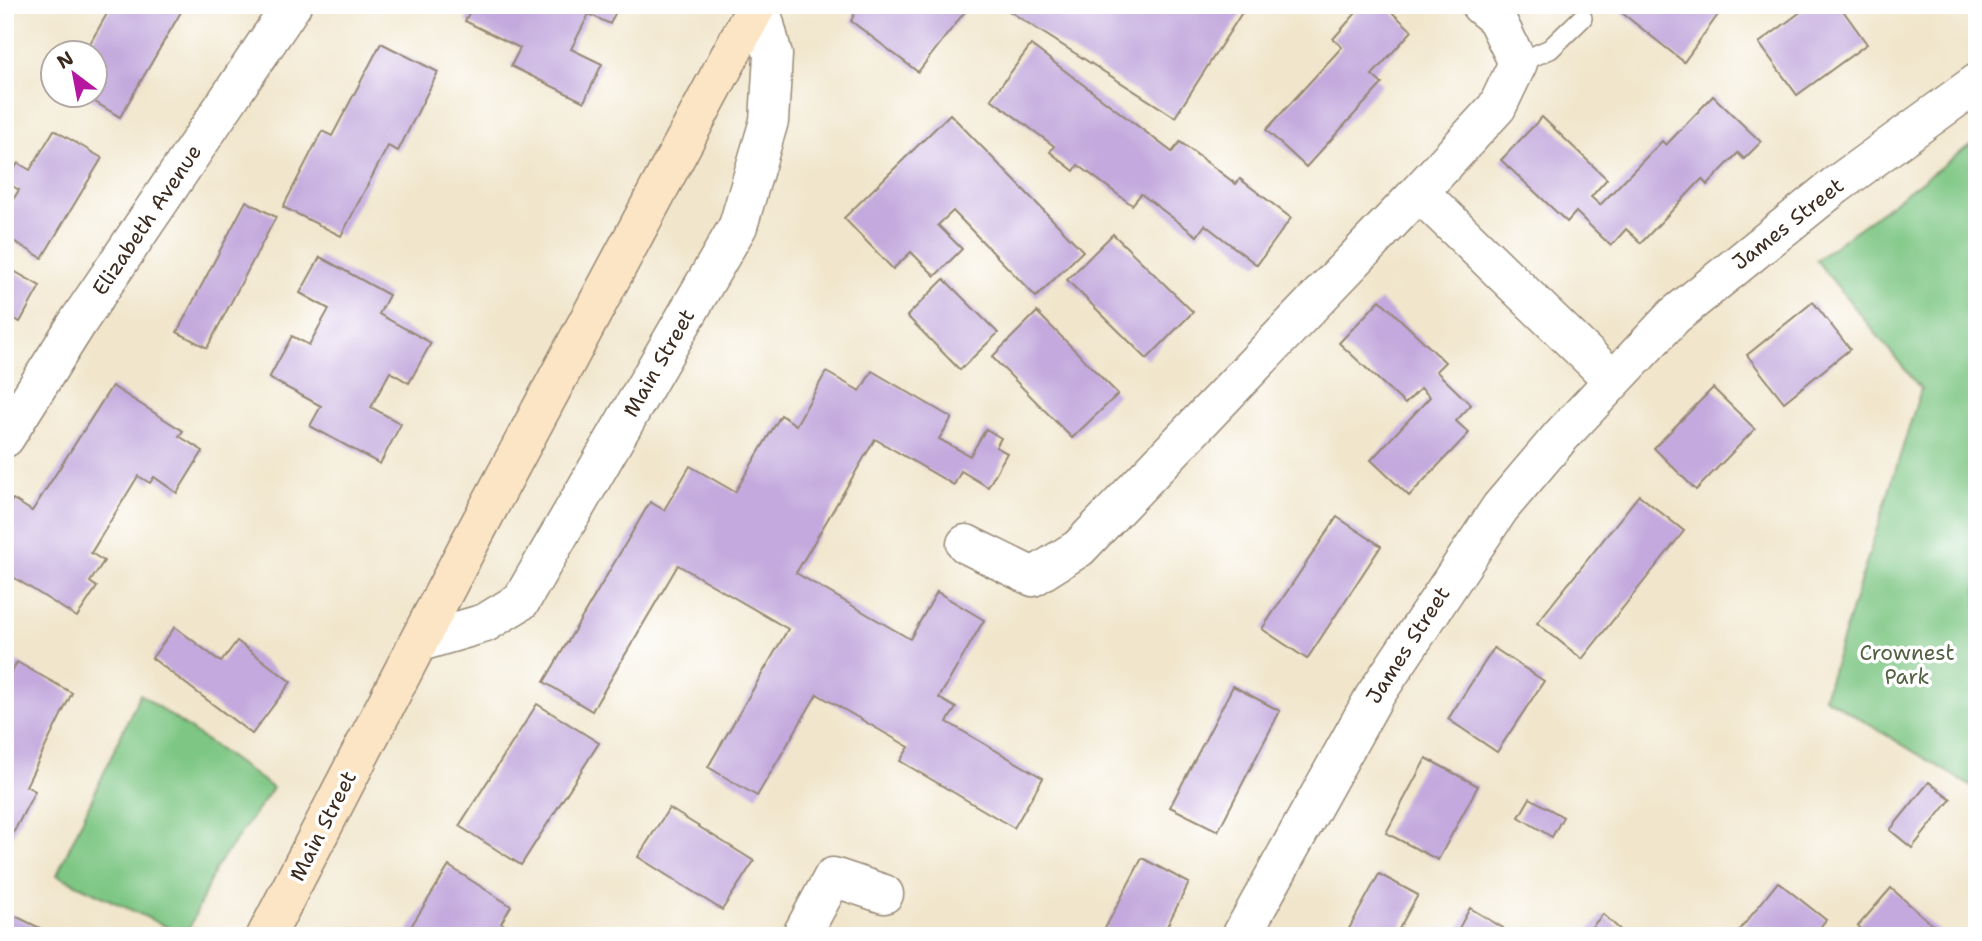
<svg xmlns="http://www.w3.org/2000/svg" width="1982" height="941" viewBox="0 0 1982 941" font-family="'Shantell Sans',sans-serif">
  <rect width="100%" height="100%" fill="#fff"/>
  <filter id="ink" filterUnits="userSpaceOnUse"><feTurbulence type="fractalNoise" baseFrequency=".0143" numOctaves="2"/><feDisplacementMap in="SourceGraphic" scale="14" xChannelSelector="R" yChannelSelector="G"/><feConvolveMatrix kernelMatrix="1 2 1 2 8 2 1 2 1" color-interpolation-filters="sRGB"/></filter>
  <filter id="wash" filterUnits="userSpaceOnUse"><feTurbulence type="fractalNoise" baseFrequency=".00686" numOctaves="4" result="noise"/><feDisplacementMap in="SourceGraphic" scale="28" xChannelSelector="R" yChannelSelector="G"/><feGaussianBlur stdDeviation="1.57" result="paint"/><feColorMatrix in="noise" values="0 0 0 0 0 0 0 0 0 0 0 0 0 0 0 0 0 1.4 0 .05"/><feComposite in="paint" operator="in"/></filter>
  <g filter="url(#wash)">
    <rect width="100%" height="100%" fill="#f1e6cc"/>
    <!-- green -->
    <g fill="#7dc683" stroke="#5c7850" stroke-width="2">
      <polygon points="1977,140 1977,790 1824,697 1921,389 1816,260"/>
      <polygon points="140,694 273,788 215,869 186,936 57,875"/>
    </g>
    <g id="blocks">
      <!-- building -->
      <g fill="#c3a9dd">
        <polygon points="112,5 185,5 120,117 82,94 94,94 94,52 85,52"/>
        <polygon points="473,5 619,5 610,24 589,14 571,49 602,64 584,102 511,66 520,48 465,21"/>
        <polygon points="858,5 970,5 918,72 851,21"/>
        <polygon points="1013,5 1089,5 1104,15 1111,5 1235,5 1243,11 1175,117 1009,11"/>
        <polygon points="1363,5 1384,5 1412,31 1372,75 1382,84 1306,167 1266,130 1342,47 1333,39"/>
        <polygon points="1612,5 1725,5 1684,62"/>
        <polygon points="1810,5 1839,5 1867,44 1797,95 1759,43"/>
        <polygon points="381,43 438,72 398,151 388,146 341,236 283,207 322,131 332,136"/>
        <polygon points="1031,45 1172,152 1180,142 1236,184 1240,179 1291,218 1257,265 1205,225 1197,236 1141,194 1132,205 1078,165 1074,171 1050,152 1054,146 991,99"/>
        <polygon points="1713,96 1761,142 1744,159 1738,153 1707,185 1702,179 1641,243 1626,229 1611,246 1576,212 1567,222 1501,160 1542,117 1607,179 1591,197 1600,205 1662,141 1666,145"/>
        <polygon points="950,114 1083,251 1036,297 953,211 938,225 962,249 935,276 911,252 893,269 844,218"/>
        <polygon points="54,130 102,158 42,258 5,236 5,212 19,190 6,182 18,163 30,170"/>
        <polygon points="246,201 276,217 207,348 177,332"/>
        <polygon points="1113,234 1193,312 1147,359 1067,280"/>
        <polygon points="320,257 389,295 379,314 431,343 409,383 390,372 371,407 401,424 380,464 310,426 321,406 269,378 292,336 309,345 329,309 300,293"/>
        <polygon points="5,266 40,286 20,322 5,313"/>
        <polygon points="944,279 998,333 960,370 907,316"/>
        <polygon points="1380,300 1445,362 1436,371 1471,405 1456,421 1469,433 1409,496 1371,460 1430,397 1421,388 1405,404 1339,343"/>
        <polygon points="1813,302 1850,349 1784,402 1747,355"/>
        <polygon points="1037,312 1118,394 1072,438 992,357"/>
        <polygon points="872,371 952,418 939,439 970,456 986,429 1001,438 996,447 1007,453 988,487 961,471 954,485 875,439 796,573 910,639 937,592 984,620 939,698 956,708 947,722 1043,778 1014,828 900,761 909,747 817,694 757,796 708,767 788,629 678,565 592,711 544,682 650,502 664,510 690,466 735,492 781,415 796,425 826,372 860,391"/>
        <polygon points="112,386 183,431 179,436 203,451 177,493 154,477 150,483 138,476 91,553 104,561 90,582 97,587 77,617 5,572 5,511 13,499 32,511"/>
        <polygon points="1713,388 1755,429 1696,490 1654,448"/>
        <polygon points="1639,495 1684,531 1582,659 1537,623"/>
        <polygon points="1337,517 1381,546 1307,659 1262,629"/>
        <polygon points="175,627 221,662 237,641 291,682 252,734 152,658"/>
        <polygon points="1494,648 1544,681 1497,752 1448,719"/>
        <polygon points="17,662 72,693 26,786 35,791 5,849 5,683"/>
        <polygon points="1233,686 1280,711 1218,831 1170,807"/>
        <polygon points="537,704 599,743 521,865 459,826"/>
        <polygon points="1426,758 1478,786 1438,860 1386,833"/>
        <polygon points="1929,782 1951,799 1912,848 1890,830"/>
        <polygon points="1530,798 1563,817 1552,837 1519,817"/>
        <polygon points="669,808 754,861 722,910 638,857"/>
        <polygon points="1142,858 1189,883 1162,936 1101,936"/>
        <polygon points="449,866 511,906 501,923 521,936 405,936"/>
        <polygon points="1379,874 1418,895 1395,936 1345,936"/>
        <polygon points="1778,882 1826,920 1813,936 1735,936"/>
        <polygon points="1891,888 1936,928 1946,936 1869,936 1858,926"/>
        <polygon points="1470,908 1503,928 1499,936 1473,936 1459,928"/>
        <polygon points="5,911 48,932 46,936 5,936"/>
        <polygon points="1603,914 1627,936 1584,936"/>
      </g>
    </g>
  </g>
  <g filter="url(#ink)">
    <use href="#blocks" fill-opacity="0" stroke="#968875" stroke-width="2"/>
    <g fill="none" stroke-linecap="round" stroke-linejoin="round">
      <defs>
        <polyline id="service" points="1518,63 1550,49 1582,18"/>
        <g id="minor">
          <polyline points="1419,192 1497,107 1518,63 1496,18 1480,5"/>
          <polyline points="5,438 78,322 292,5"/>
          <polyline points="966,544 1033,577 1079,548 1419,192 1612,379"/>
          <polyline points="420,642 485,623 521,601 738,226 769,121 773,55 760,5"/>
          <polyline points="801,936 833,877 884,894"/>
          <polyline points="1241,936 1374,697 1500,508 1561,436 1674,316 1835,186 1977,83"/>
        </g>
        <polyline id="secondary" points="266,936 468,546 757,5"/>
      </defs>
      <!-- service casing -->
      <use href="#service" stroke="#968875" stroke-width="22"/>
      <!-- minor casing -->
      <use href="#minor" stroke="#968875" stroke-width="41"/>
      <!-- secondary casing -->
      <use href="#secondary" stroke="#968875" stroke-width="41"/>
      <!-- service -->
      <use href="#service" stroke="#fff" stroke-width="19"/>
      <!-- minor -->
      <use href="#minor" stroke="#fff" stroke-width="38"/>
      <!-- secondary -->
      <use href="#secondary" stroke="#fce5c4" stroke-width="38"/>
    </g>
  </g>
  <g text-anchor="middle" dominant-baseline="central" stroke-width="7" stroke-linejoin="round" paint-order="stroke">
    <!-- street labels -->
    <g font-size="21" fill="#3b2a1e" stroke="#fff">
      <text transform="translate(147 220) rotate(-56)">Elizabeth Avenue</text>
      <text transform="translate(1788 224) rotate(-38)">James Street</text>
      <text transform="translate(659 363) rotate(-60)">Main Street</text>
      <text transform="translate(1408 645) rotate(-57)">James Street</text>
      <text transform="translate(323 826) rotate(-63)">Main Street</text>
    </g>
    <!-- park labels -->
    <g font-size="21" fill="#526141" stroke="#fff">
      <text x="1907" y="653">Crownest<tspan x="1907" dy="24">Park</tspan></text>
    </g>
  </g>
  <!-- margin -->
  <rect width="1982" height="941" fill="none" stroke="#fff" stroke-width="28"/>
  <!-- north arrow -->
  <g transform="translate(74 74) rotate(328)"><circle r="33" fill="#ffffff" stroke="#b1aaa5" stroke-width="2"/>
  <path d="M0-5L12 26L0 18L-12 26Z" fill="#b5179e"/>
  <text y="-10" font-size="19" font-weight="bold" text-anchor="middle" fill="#3b2a1e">N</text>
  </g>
</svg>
